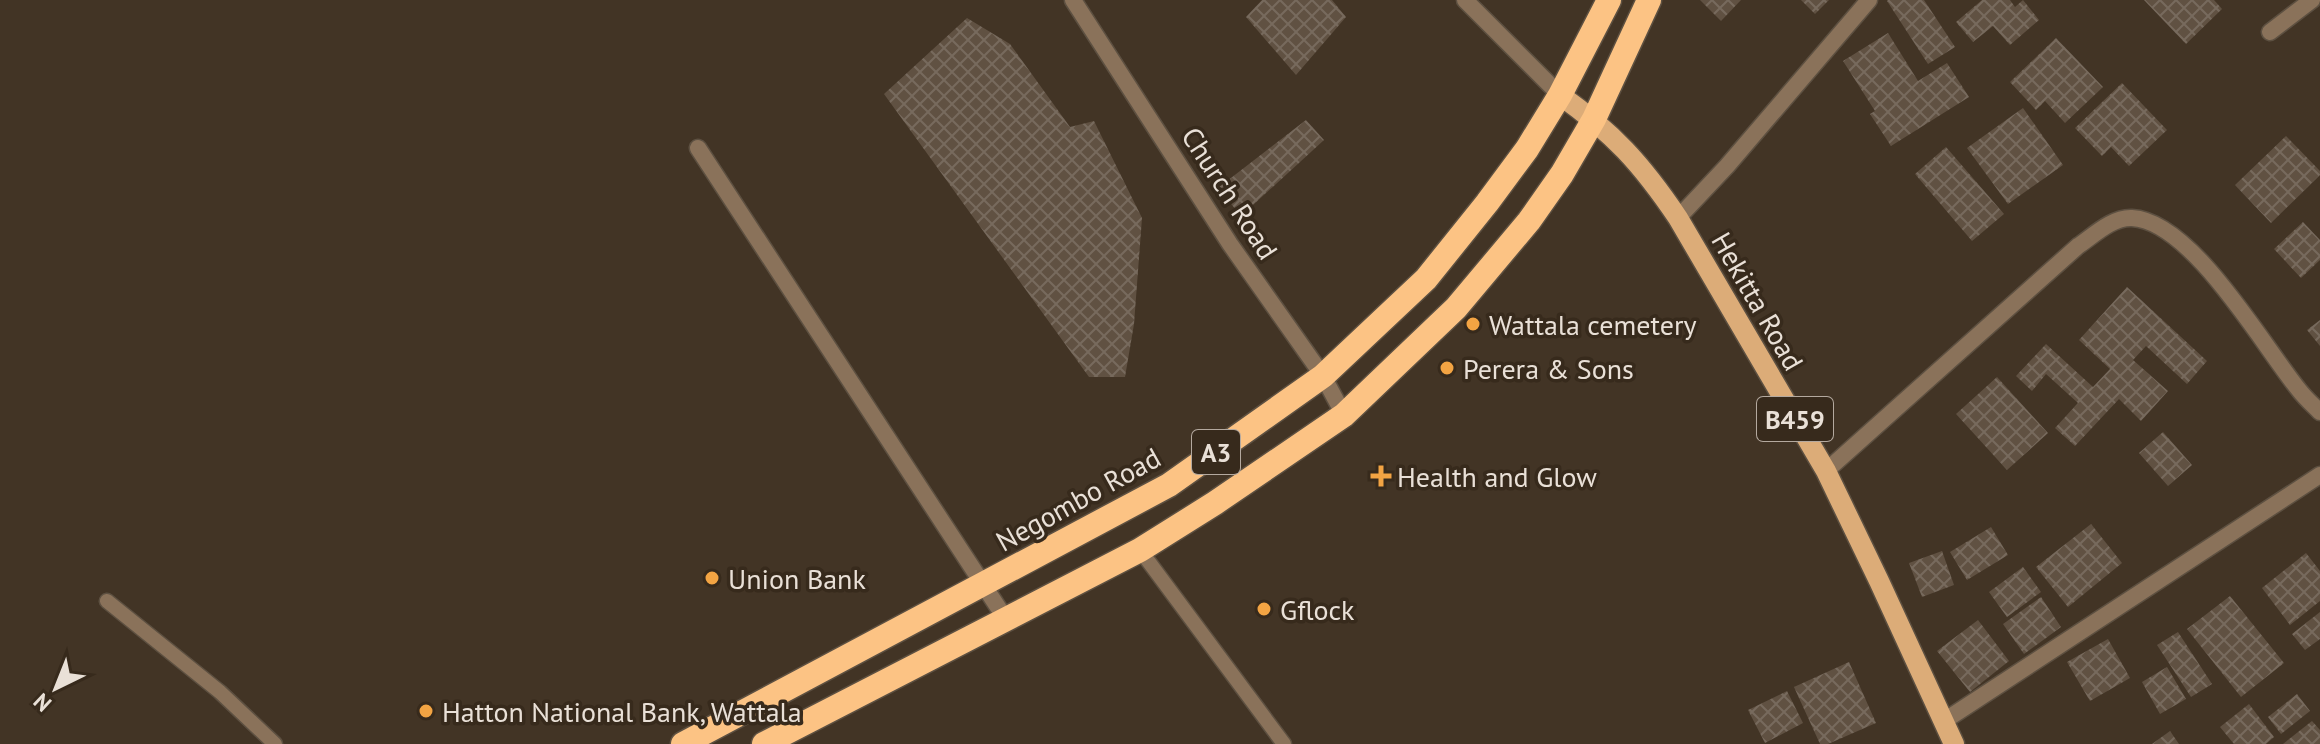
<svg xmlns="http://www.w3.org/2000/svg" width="2320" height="744" viewBox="0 0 2320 744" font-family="'PT Sans',sans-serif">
  <defs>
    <pattern id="building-cross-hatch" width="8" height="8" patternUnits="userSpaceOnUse" patternTransform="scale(2)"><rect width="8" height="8" fill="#605142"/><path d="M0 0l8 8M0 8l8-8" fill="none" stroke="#776a5d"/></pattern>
  </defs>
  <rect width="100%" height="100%" fill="#423425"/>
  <!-- building -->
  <g fill="url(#building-cross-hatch)">
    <polygon points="1262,0 1332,0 1346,17 1296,75 1246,17"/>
    <polygon points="1700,0 1741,0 1721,21"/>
    <polygon points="1801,0 1829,0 1815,14"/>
    <polygon points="1888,0 1924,0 1955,47 1928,64 1887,1"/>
    <polygon points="1982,0 2010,0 2015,7 2023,0 2039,20 2010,45 1993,26 1973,42 1956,22"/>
    <polygon points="2144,0 2214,0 2222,9 2186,44"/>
    <polygon points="967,18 1010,44 1070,127 1094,121 1142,218 1134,324 1125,377 1089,377 884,94"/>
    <polygon points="1888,33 1918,81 1947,63 1969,97 1891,146 1870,114 1875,111 1843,61"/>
    <polygon points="2056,38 2103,87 2065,123 2045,101 2036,110 2010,82"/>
    <polygon points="2122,83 2167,130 2129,166 2111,147 2102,156 2075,128"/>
    <polygon points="2023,108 2063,165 2008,204 1967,148"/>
    <polygon points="1306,120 1324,140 1241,216 1218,188"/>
    <polygon points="2286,136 2320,171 2320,175 2271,223 2235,185"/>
    <polygon points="1946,147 2004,214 1972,241 1915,174"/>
    <polygon points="2303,222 2320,240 2320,260 2301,278 2274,249"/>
    <polygon points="2127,287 2207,361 2187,384 2146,346 2133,360 2168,391 2141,421 2119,399 2075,446 2055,428 2078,403 2046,374 2032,391 2016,376 2046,344 2093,387 2110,369 2079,340"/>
    <polygon points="2320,320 2320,346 2307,330"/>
    <polygon points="1997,377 2048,433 2007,470 1956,414"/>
    <polygon points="2163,432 2192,465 2168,486 2139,453"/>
    <polygon points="2091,524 2122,563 2068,607 2036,567"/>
    <polygon points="1991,527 2008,555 1967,580 1950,552"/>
    <polygon points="1942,551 1954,585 1922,597 1909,563"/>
    <polygon points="2306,553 2320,571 2320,601 2290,625 2262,588"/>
    <polygon points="2023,567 2041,592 2007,617 1989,592"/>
    <polygon points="2230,596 2284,663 2241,697 2187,629"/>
    <polygon points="2041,597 2061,627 2024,654 2003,624"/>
    <polygon points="2320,612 2320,639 2305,650 2292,634"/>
    <polygon points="1978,620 2009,661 1970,692 1937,651"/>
    <polygon points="2178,632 2212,684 2191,697 2157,645"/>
    <polygon points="2108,639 2130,678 2090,701 2067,662"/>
    <polygon points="1849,662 1876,723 1828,744 1820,744 1794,687"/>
    <polygon points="2167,667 2186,699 2160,714 2142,682"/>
    <polygon points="1787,691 1803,723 1765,743 1748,710"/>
    <polygon points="2297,694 2310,711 2281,734 2268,717"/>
    <polygon points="2249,704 2274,737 2266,744 2234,744 2220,727"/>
    <polygon points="2312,721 2320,730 2320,744 2283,744"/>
    <polygon points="2170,731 2179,744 2152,744"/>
  </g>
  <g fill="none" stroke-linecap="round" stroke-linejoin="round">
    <defs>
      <g id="lane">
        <polyline points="1140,550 1284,744"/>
        <polyline points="107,601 220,692 275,744"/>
      </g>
      <g id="street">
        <polyline points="1073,0 1230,244 1323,376 1344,415"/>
        <polyline points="1465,0 1560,95"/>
        <polyline points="2270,32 2312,0"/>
        <polyline points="698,148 1007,621"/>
        <polyline points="1678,218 1727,166 1869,0"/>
        <path d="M 1826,471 L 2078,246 C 2093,236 2112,217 2132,218 C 2192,221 2263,346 2299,390 C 2305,398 2313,405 2320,412"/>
        <polyline points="1944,721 2320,475"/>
      </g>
      <path id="primary" d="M 1560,95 C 1613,133 1641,163 1678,218 L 1826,471 L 1879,581 L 1954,744"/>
      <g id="highway">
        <polyline points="683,744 1169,485 1323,376 1426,279 1487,203 1527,149 1560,95 1609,0"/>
        <polyline points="764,744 1140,550 1215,503 1344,415 1456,308 1529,221 1562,174 1594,119 1649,0"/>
      </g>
    </defs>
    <!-- lane casing -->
    <use href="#lane" stroke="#5d5041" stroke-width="17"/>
    <!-- street casing -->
    <use href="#street" stroke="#5d5041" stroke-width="19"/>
    <!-- primary casing -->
    <use href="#primary" stroke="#5d5041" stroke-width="23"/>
    <!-- highway casing -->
    <use href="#highway" stroke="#5d5041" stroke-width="27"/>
    <!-- lane -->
    <use href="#lane" stroke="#8a725a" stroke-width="14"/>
    <!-- street -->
    <use href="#street" stroke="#8a725a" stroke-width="16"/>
    <!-- primary -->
    <use href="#primary" stroke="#dcac78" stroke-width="20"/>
    <!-- highway -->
    <use href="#highway" stroke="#fcc384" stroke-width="24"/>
  </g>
  <!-- markers -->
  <g fill="#f3a443" stroke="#372a1c" stroke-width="3">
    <circle cx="1473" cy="324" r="8"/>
    <circle cx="1447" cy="368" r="8"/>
    <path d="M1377 464h8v8h8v8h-8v8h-8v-8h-8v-8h8z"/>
    <circle cx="712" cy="578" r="8"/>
    <circle cx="1264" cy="609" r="8"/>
    <circle cx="426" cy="711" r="8"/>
  </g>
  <g text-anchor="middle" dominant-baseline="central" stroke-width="7" stroke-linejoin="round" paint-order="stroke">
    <!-- shield labels -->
    <g fill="#372a1c" stroke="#b4a99f" stroke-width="2">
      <rect x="1757" y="397" width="76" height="44" rx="6"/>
      <rect x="1192" y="430" width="48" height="44" rx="6"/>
    </g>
    <g font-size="26" font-weight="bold" fill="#e9e0d7">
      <text x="1795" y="419">B459</text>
      <text x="1216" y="452">A3</text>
    </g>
    <!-- street labels -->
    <g font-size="28" fill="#e9e0d7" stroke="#372a1c">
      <text transform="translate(1230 193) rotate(57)">Church Road</text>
      <text transform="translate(1758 301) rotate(60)">Hekitta Road</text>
      <text transform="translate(1078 499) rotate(-29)">Negombo Road</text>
    </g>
    <!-- poi labels -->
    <g font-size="28" fill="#e9e0d7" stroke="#372a1c" text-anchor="start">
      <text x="1489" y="324">Wattala cemetery</text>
      <text x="1463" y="368">Perera &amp; Sons</text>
      <text x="1397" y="476">Health and Glow</text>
      <text x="728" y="578">Union Bank</text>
      <text x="1280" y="609">Gflock</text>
      <text x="442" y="711">Hatton National Bank, Wattala</text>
    </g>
  </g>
  <!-- north arrow -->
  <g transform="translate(56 688) rotate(223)" stroke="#372a1c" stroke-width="6" paint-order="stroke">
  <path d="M0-6L14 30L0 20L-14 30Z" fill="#e9e0d7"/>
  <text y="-12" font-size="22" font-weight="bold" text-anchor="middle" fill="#e9e0d7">N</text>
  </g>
</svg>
